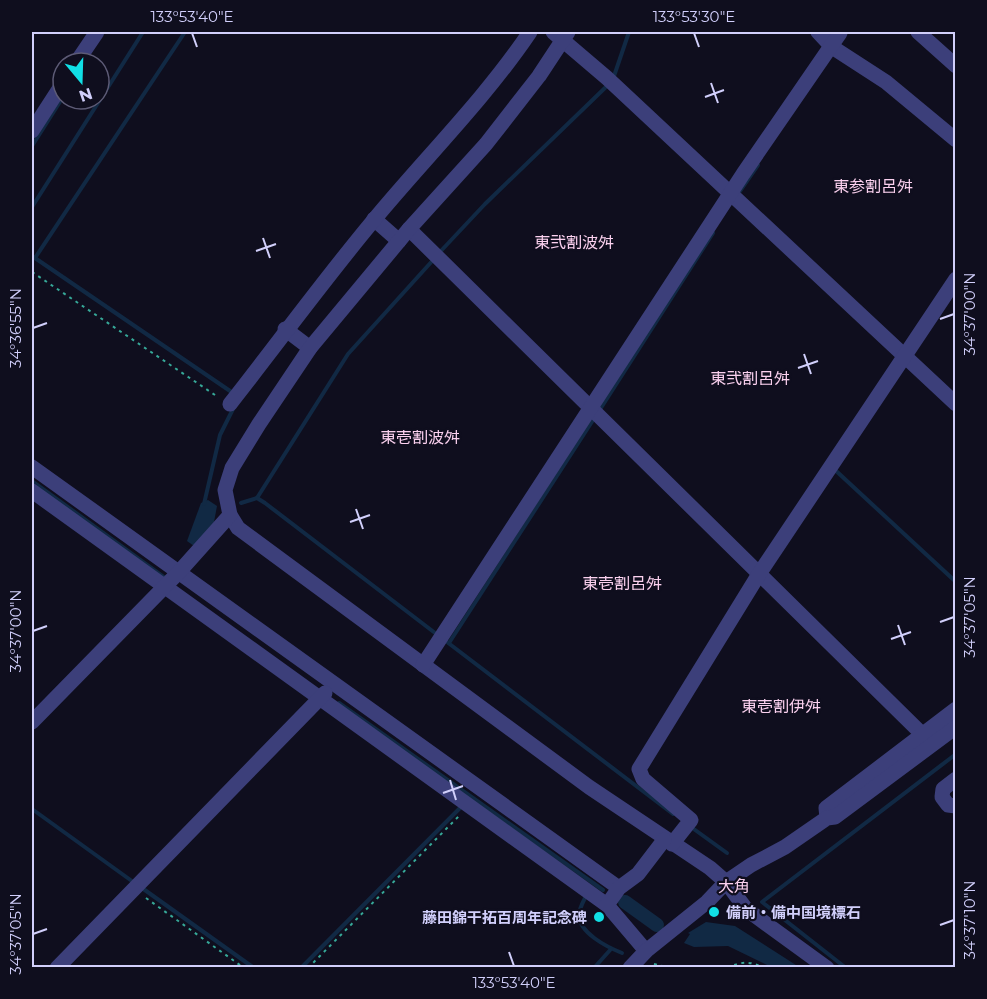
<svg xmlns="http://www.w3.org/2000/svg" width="987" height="999" viewBox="0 0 987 999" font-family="Montserrat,'Noto Sans JP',sans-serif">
  <rect width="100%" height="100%" fill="#0f0e1e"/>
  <!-- water -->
  <g fill="#112944">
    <polygon points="208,500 217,506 214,522 194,546 187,541 201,503"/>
    <polygon points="706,922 735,926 799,967 771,967 728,946 694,947 684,943 690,934 688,933"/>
  </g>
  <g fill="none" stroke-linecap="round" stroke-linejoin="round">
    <!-- stream -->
    <g stroke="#112944" stroke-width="4">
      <polyline points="613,79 629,32"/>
      <polyline points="32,146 63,97"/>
      <polyline points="740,191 758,165"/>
      <polyline points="32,207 143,32"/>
      <polyline points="439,253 485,204 608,85"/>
      <polyline points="32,256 233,393"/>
      <polyline points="35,258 185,32"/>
      <polyline points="599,411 713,233"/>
      <polyline points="834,469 956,582"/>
      <polyline points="32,481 168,580"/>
      <polyline points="257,498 348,354 434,259"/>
      <polyline points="241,503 257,498 265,503 439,636"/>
      <polyline points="204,504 220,435 233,409"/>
      <polyline points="447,642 673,814"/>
      <polyline points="449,643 595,417"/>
      <polyline points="339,703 603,890"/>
      <polyline points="32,809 136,884"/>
      <polyline points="691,827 727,853"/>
      <polyline points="142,888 254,968"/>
      <path d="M 586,896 C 583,902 579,909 579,915 C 579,933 607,947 622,953"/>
      <polyline points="301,968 461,807"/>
      <polyline points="594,968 611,949"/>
      <polyline points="846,968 762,902 956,754"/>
    </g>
    <!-- canal -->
    <polyline stroke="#112944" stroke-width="14" points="625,902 657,925"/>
    <!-- path -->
    <g stroke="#36a898" stroke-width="2" stroke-dasharray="3 4.5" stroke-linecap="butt">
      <polyline points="32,272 218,397"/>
      <polyline points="146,898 244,968"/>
      <polyline points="654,964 670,968"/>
      <polyline points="308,968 460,815"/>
      <path d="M 727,968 C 742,961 750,961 764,968"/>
    </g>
    <!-- minor -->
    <g stroke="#3c3f7a" stroke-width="15">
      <polyline points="553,32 607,78 956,404"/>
      <polyline points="818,32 832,47 886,82 956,140"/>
      <polyline points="918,32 956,66"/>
      <polyline points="76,63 97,32"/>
      <polyline points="32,131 63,83"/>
      <polyline points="374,219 399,241"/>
      <polyline points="409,229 922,734"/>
      <polyline points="285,329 310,348"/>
      <path d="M 230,404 C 278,343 323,281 373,221 C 425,158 484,100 530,32"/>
      <polyline points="32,467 619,888"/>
      <polyline points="32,491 607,905"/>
      <polyline points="230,515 238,528 589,787 710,868 726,882 746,909 827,968"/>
      <polyline points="423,665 743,174 840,33"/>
      <polyline points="32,722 179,572 230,515 225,490 232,468 259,424 310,348 409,229 486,144 539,76 568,32"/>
      <polyline points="956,779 943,789 942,797 948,805 956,806"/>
      <polyline points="827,818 826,808 956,709"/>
      <polyline points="672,844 691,820 643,779 639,769 759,574 956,279"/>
      <polyline points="646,951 607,905 619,888 638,874 664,840"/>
      <polyline points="57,968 325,693"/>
      <polyline points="630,968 646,951 707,902 726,882 751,865 785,847 827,818 835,817 956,727"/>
    </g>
  </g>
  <!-- ticks -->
  <path fill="none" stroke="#d1cffb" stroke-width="2" d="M 192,33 L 197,47M 694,33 L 699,47M 711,83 L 718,103M 705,97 L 724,90M 263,238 L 270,258M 256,251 L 276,244M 940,319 L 954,314M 33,328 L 47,323M 804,354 L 811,374M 798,368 L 818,361M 356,509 L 363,529M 350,522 L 370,515M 940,622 L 954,617M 898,625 L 905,645M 33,631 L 47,626M 891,639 L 911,632M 450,780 L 456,800M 443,793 L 463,786M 940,925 L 954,920M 33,934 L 47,929M 509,952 L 514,966"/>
  <!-- markers -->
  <g fill="#11dfe5" stroke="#0f0e1e" stroke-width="2">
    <circle cx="714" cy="912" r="6"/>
    <circle cx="599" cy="917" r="6"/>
  </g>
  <g text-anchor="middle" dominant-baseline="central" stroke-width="4.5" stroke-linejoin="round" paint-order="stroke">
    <!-- poi labels -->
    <g font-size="15" font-weight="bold" fill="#d1cffb" stroke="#0f0e1e" text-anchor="start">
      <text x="726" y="912">備前・備中国境標石</text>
      <text x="587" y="917" text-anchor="end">藤田錦干拓百周年記念碑</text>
    </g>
    <!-- neighbourhood labels -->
    <g font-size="16" fill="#fbd1ef" stroke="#0f0e1e">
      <text x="873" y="186">東参割呂舛</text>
      <text x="574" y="242">東弐割波舛</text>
      <text x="750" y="378">東弐割呂舛</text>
      <text x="420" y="437">東壱割波舛</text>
      <text x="622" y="583">東壱割呂舛</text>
      <text x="781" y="706">東壱割伊舛</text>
      <text x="734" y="886">大角</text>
    </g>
  </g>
  <!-- border -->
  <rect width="987" height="999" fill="none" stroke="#0f0e1e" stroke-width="66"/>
  <!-- north arrow -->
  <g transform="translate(81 81) rotate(161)"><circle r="28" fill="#0f0e1e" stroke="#5d5b76" stroke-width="1.5"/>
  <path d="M0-4.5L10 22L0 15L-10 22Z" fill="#11dfe5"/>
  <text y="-9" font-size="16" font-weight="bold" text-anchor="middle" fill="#d1cffb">N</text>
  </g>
  <rect x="33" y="33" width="921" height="933" fill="none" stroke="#d1cffb" stroke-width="2"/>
  <g font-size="15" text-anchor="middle" fill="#d1cffb">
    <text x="192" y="22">133°53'40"E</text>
    <text x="694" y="22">133°53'30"E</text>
    <text transform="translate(970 314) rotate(-90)" y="5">34°37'00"N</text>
    <text transform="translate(16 328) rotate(-90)" y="5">34°36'55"N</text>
    <text transform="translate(970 617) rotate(-90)" y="5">34°37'05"N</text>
    <text transform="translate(16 631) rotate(-90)" y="5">34°37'00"N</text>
    <text transform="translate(970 920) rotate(-90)" y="5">34°37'10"N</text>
    <text transform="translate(16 934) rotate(-90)" y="5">34°37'05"N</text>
    <text x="514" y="988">133°53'40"E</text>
  </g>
</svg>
